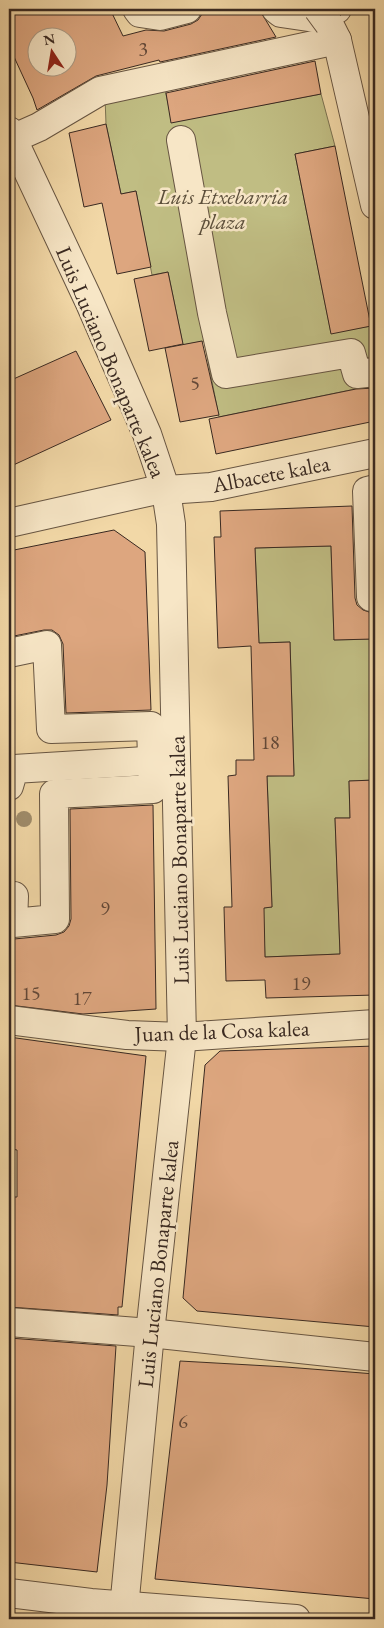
<svg xmlns="http://www.w3.org/2000/svg" width="384" height="1628" viewBox="0 0 384 1628" font-family="'EB Garamond',serif">
  <rect width="100%" height="100%" fill="#f2d8a7"/>
  <filter id="stains"><feTurbulence type="fractalNoise" baseFrequency=".004" numOctaves="4"/><feColorMatrix values="0 0 0 0 .2 0 0 0 0 .09 0 0 0 0 .02 0 0 0 .5 -.17"/></filter>
  <radialGradient id="worn" r=".72"><stop offset=".6" stop-color="#630" stop-opacity="0"/><stop offset="1" stop-color="#630" stop-opacity=".3"/></radialGradient>
  <!-- green -->
  <g fill="#c0bd83" stroke="#7c7352">
    <polygon points="164,85 172,122 321,94 335,146 295,154 331,333 371,326 375,365 375,385 219,417 204,341 183,345 168,272 152,275 136,191 121,194 106,124 105,97"/>
    <polygon points="331,546 334,640 375,639 375,780 349,781 350,818 335,818 340,954 265,957 263,908 272,907 267,776 294,775 290,642 259,643 255,548"/>
  </g>
  <!-- building -->
  <g fill="#dda67f" stroke="#392921" fill-rule="evenodd">
    <path d="M 9,9 L 110,9 L 123,36 L 146,30 L 164,31 L 191,24 L 198,20 L 202,14 L 221,9 L 259,9 L 276,37 L 160,62 L 159,60 L 96,76 L 37,110 L 33,98 L 9,46 ZM 38,38 L 68,38 L 68,68 L 38,68 Z"/>
    <polygon points="315,61 321,94 171,123 166,93"/>
    <polygon points="106,124 121,194 136,191 151,267 117,274 102,203 84,207 69,133"/>
    <polygon points="335,146 371,326 331,334 295,154"/>
    <polygon points="168,272 183,344 149,351 134,279"/>
    <polygon points="202,341 219,415 180,422 165,348"/>
    <polygon points="76,351 111,420 9,467 9,381"/>
    <polygon points="375,388 375,421 216,454 209,419 356,389"/>
    <polygon points="352,506 355,598 357,605 363,610 372,613 373,639 334,640 331,546 255,548 259,643 290,642 294,776 267,776 272,907 264,908 265,957 340,954 335,818 350,818 349,781 375,780 375,995 266,998 265,980 226,981 224,907 232,907 228,776 236,775 236,760 254,760 251,646 218,648 214,537 221,537 220,511"/>
    <polygon points="114,530 145,552 151,710 66,713 63,644 59,635 52,630 44,630 9,637 9,551"/>
    <polygon points="153,805 156,1009 83,1014 9,1005 9,938 14,939 56,935 64,932 69,926 71,919 70,809"/>
    <polygon points="9,1037 146,1056 122,1307 118,1307 118,1315 9,1307 9,1197 17,1197 17,1150 12,1149 13,1140 9,1140"/>
    <polygon points="375,1046 375,1327 197,1311 183,1298 205,1065 220,1051"/>
    <polygon points="9,1338 116,1346 107,1485 97,1572 9,1562"/>
    <polygon points="180,1361 286,1367 375,1374 375,1599 155,1579"/>
  </g>
  <g fill="none" stroke-linecap="round" stroke-linejoin="round">
    <defs>
      <g id="street">
        <polyline points="137,9 140,13 160,16 187,9"/>
        <polyline points="276,9 281,13 315,18 337,9"/>
        <polyline points="329,24 337,40 375,205"/>
        <polyline points="9,131 89,301 147,434 166,491 171,524 182,1037 150,1333 123,1619"/>
        <polyline points="12,139 39,127 100,91 337,40"/>
        <polyline points="181,140 212,313 226,374 351,353 357,374 375,372"/>
        <polyline points="375,489 367,491 371,597 375,597"/>
        <polyline points="9,523 152,491 211,487 375,453"/>
        <polyline points="9,653 47,645 51,729 151,726 153,789 54,794 55,919 13,923 14,896 9,896"/>
        <polyline points="9,786 14,769 162,760"/>
        <polyline points="9,1020 127,1035 182,1037 375,1024"/>
        <polyline points="9,1322 150,1333 375,1357"/>
        <polyline points="9,1593 91,1603 296,1619"/>
      </g>
    </defs>
    <!-- street casing -->
    <use href="#street" stroke="#675542" stroke-width="30"/>
    <!-- street -->
    <use href="#street" stroke="#f7e6c6" stroke-width="28"/>
    <defs>
      <polyline id="street-bridge" points="318,9 329,24"/>
    </defs>
    <!-- street-bridge casing -->
    <use href="#street-bridge" stroke="#675542" stroke-width="30" stroke-linecap="butt"/>
    <!-- street-bridge -->
    <use href="#street-bridge" stroke="#f7e6c6" stroke-width="28"/>
  </g>
  <!-- trees -->
  <circle fill="#9f8c6b" cx="24" cy="819" r="8"/>
  <g text-anchor="middle" dominant-baseline="central" stroke-width="5" stroke-linejoin="round" paint-order="stroke">
    <!-- number labels -->
    <g font-size="20" fill="#624838">
      <text x="143" y="49">3</text>
      <text x="195" y="383">5</text>
      <text x="270" y="742">18</text>
      <text x="105" y="908">9</text>
      <text x="301" y="983">19</text>
      <text x="31" y="993">15</text>
      <text x="82" y="998">17</text>
      <text x="183" y="1421">6</text>
    </g>
    <!-- park labels -->
    <g font-size="22" font-style="italic" fill="#5b4e3a" stroke="#f7e6c6">
      <text x="223" y="196">Luis Etxebarria<tspan x="223" dy="25">plaza</tspan></text>
    </g>
    <!-- street labels -->
    <g font-size="22" fill="#392921" stroke="#f7e6c6">
      <text transform="translate(111 362) rotate(67)">Luis Luciano Bonaparte kalea</text>
      <text transform="translate(271 474) rotate(-11)">Albacete kalea</text>
      <text transform="translate(179 860) rotate(-91)">Luis Luciano Bonaparte kalea</text>
      <text transform="translate(222 1031) rotate(-2)">Juan de la Cosa kalea</text>
      <text transform="translate(158 1264) rotate(-84)">Luis Luciano Bonaparte kalea</text>
    </g>
  </g>
  <!-- margin -->
  <rect width="384" height="1628" fill="none" stroke="#f2d8a7" stroke-width="30"/>
  <rect x="10" y="10" width="364" height="1608" fill="none" stroke="#392921" stroke-width="2.5"/>
  <rect x="15" y="15" width="354" height="1598" fill="none" stroke="#392921"/>
  <!-- north arrow -->
  <g transform="translate(52 52) rotate(348)"><circle r="24" fill="#f7e6c6" stroke="#ab9a84"/>
  <path d="M0-4L9 19L0 12L-9 19Z" fill="#8f2418"/>
  <text y="-8" font-size="14" font-weight="bold" text-anchor="middle" fill="#392921">N</text>
  </g>
  <rect width="100%" height="100%" filter="url(#stains)"/>
  <rect width="100%" height="100%" fill="url(#worn)"/>
</svg>
